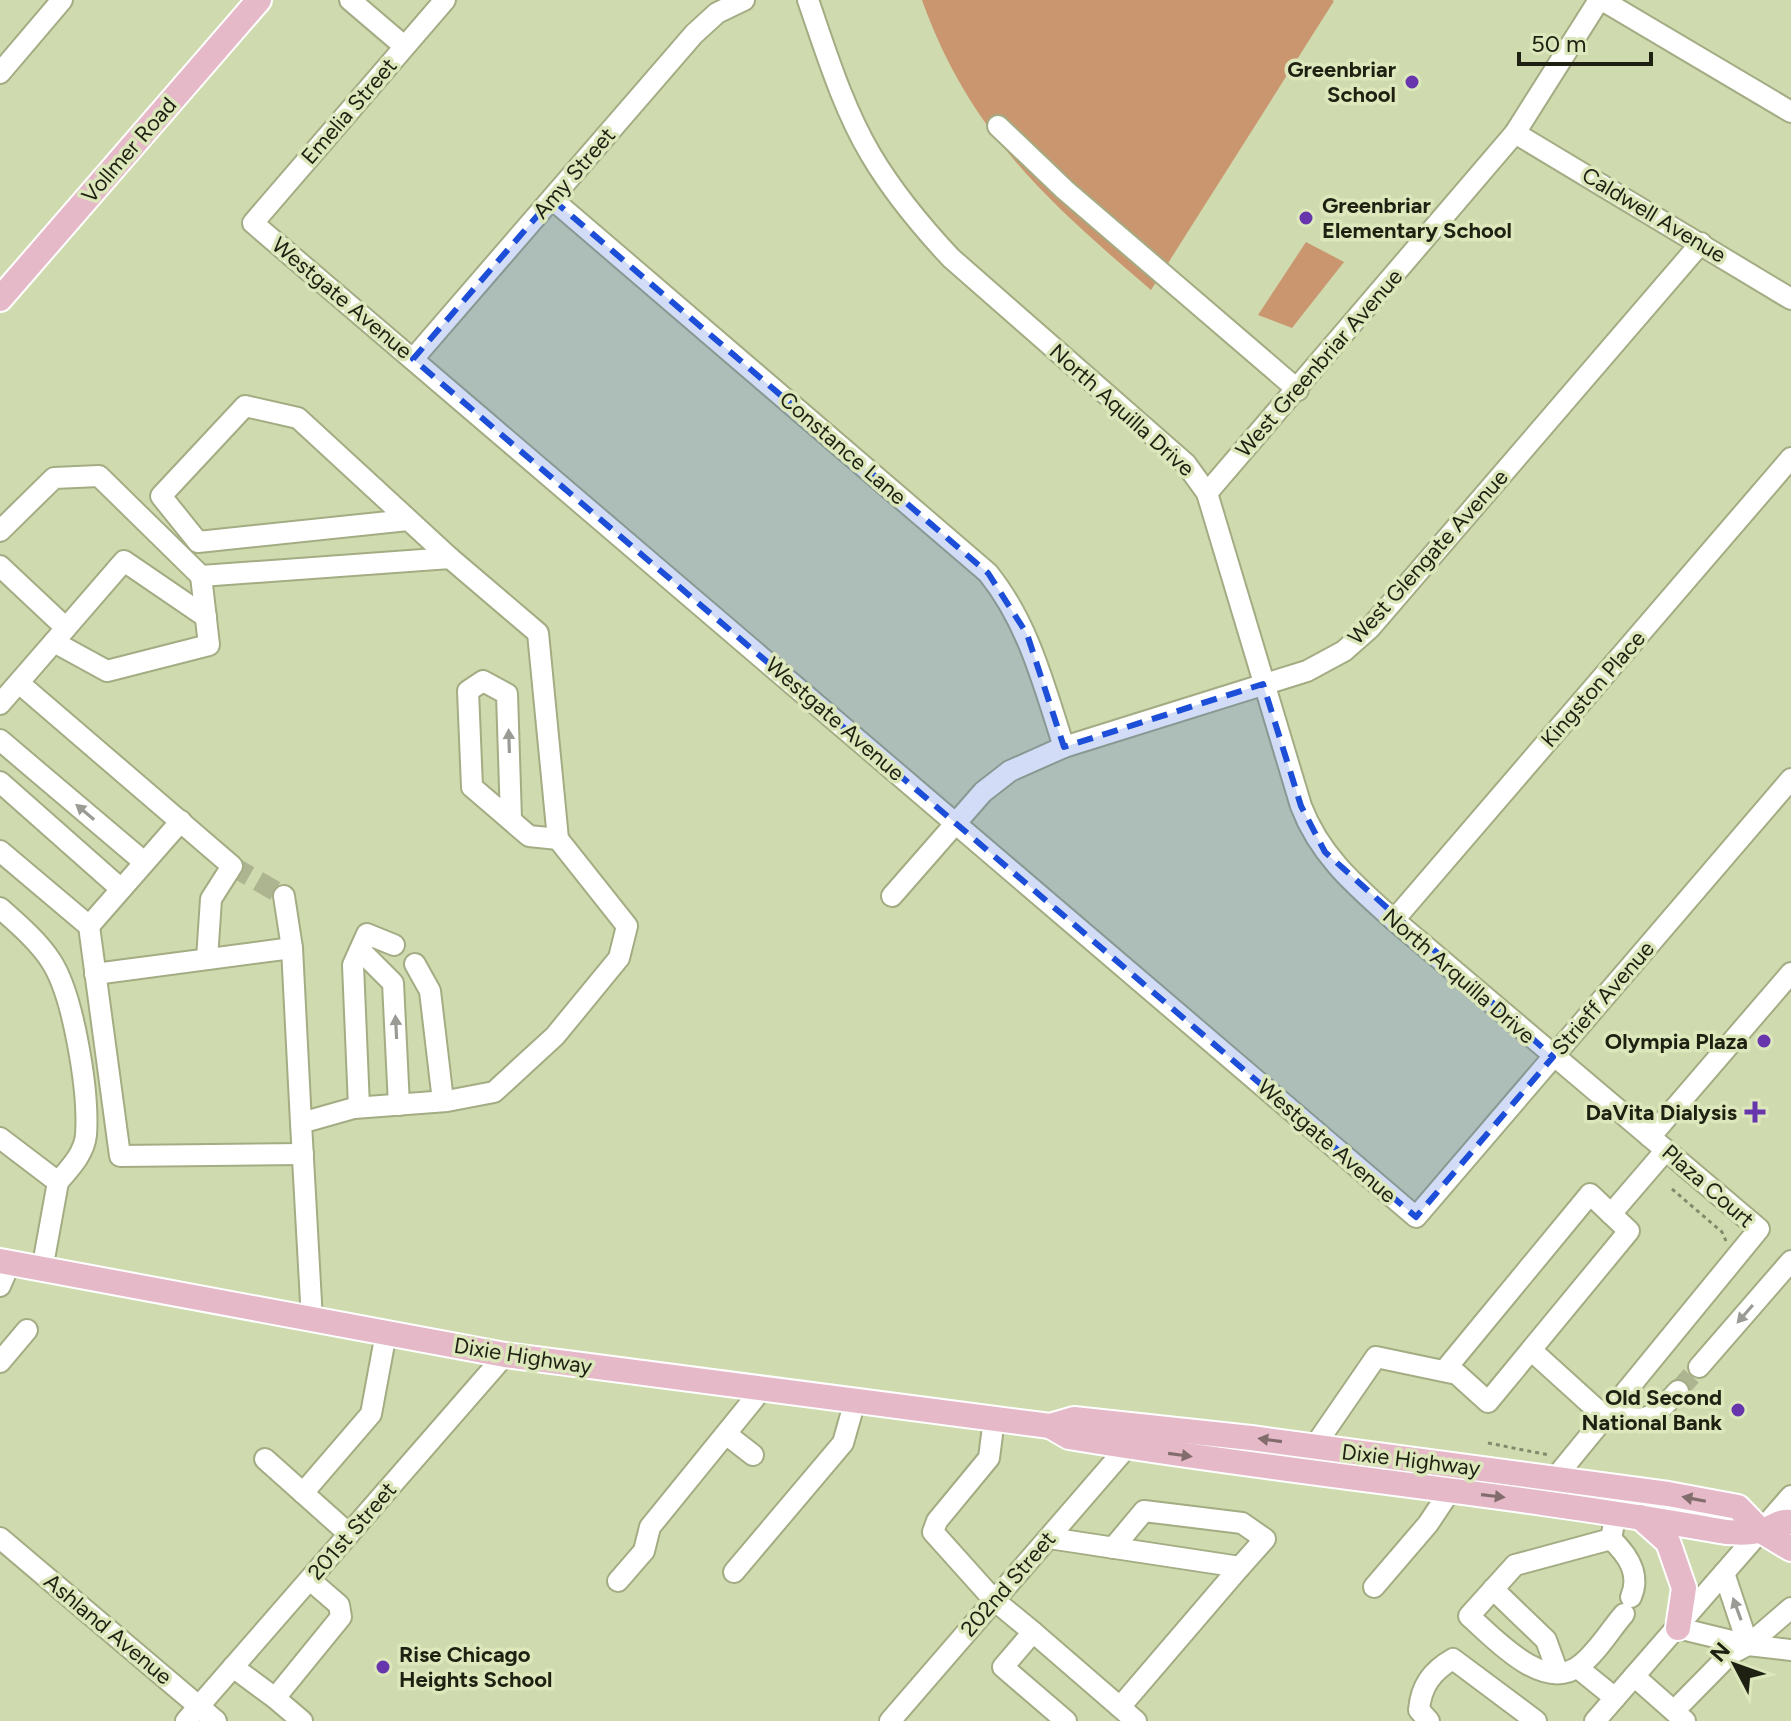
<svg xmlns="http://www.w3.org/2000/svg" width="1791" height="1721" viewBox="0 0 1791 1721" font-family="Figtree,sans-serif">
  <rect width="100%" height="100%" fill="#d0daaf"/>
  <!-- green -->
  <g fill="#ca966f">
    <path d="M 922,0 L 1332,0 L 1334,1 L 1151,290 C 1048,202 969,132 922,0 Z"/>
    <polygon points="1306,242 1344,262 1292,328 1258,315"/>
  </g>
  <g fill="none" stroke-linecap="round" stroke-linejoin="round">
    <!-- minor-tunnel -->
    <g stroke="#acb58f" stroke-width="20" stroke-dasharray="20 10" stroke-linecap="butt">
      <polyline points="232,866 284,896"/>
      <polyline points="1678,1391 1699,1367"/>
    </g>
    <defs>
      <g id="minor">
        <polyline points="350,0 404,46"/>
        <polyline points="445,0 253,223 1416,1217 1791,779"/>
        <path d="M 808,0 C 826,52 843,108 871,155 C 893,192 922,227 951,258 L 1186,464 L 1207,493 L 1301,806 C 1320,856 1356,886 1394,920 L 1759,1229 L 1555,1478"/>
        <polyline points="1602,0 1791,112"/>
        <polyline points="0,73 62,0"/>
        <polyline points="998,126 1065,190 1298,390"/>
        <polyline points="1515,133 1791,299"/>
        <path d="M 552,199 L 988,573 C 1029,624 1044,686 1064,747"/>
        <polyline points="413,359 694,34 717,13 744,0"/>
        <polyline points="1207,493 1515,133 1599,0"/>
        <polyline points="408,520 198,542 161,496 245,406 298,418 450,558"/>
        <polyline points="0,531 54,478 99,476 201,576 450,558 538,633 558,839 627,926 619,958 555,1036 494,1092 447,1101 354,1108 301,1123 312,1320"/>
        <polyline points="0,566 66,628 0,704"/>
        <polyline points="66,628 124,561 206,617"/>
        <polyline points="54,642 107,671 209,645 201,576"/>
        <polyline points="19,683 232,866 211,899 207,959"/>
        <polyline points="0,740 144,862"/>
        <polyline points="0,782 121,889"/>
        <polyline points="511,819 507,694 483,681 468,691 472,787 529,836 558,839"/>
        <polyline points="0,851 89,926 120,1156 303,1154"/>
        <polyline points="284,896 292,948 301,1123"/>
        <polyline points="892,896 983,792 1010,771 1064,747 1307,671 1344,651 1370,628 1701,243"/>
        <path d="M 0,908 C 18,924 38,941 51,961 C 74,996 89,1093 86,1135 C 84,1154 70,1168 58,1182"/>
        <polyline points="1394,920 1791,458"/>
        <polyline points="89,926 181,821"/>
        <polyline points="360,950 393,983 399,1105"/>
        <polyline points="415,964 430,991 443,1101"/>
        <polyline points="95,974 292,948"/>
        <polyline points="359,1107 353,965 367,934 394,945"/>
        <polyline points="1650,1137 1791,973"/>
        <polyline points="0,1138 58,1182 42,1270"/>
        <polyline points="1611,1214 1666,1150"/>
        <polyline points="0,1286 10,1263"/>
        <polyline points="1531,1350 1605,1417"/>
        <polyline points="0,1362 27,1330"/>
        <polyline points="1699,1367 1791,1261"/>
        <path d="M 1612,1408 C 1642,1430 1656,1415 1678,1391"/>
        <polyline points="994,1419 989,1458 937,1521 933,1532 994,1600 1033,1632 1003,1667 1066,1721"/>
        <polyline points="726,1434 753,1455"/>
        <polyline points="1314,1447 1376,1357 1457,1374 1488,1402 1629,1231 1590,1194 1444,1371"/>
        <polyline points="265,1459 349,1534"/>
        <polyline points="303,1493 371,1414 386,1333"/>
        <path d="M 1616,1512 L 1611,1539 L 1515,1565 L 1469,1616 C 1494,1638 1543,1693 1579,1666 C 1596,1654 1610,1630 1624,1614"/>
        <polyline points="0,1538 216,1721"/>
        <polyline points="1049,1538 1240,1567 1120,1707"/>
        <path d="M 1611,1539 C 1628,1555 1641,1574 1631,1597"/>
        <polyline points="1113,1548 1144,1511 1242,1523 1265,1539 1240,1567"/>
        <polyline points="734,1572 843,1443 855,1401"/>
        <polyline points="1724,1573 1748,1645"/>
        <polyline points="618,1581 644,1551 650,1527 762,1389"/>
        <polyline points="1374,1587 1428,1524 1450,1491"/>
        <polyline points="1493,1589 1546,1640 1558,1673"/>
        <polyline points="1678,1628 1748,1645"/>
        <polyline points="1033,1632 1136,1721"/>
        <polyline points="1748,1645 1791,1608"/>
        <polyline points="233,1667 275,1698"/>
        <polyline points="1578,1668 1615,1698"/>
        <polyline points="1634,1676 1685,1721"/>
        <polyline points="1674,1711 1729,1655 1748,1645 1791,1650"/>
        <polyline points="186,1721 505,1355"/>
        <polyline points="302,1721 275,1698 341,1617 339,1605 310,1580"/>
        <polyline points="890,1721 1127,1447"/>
        <path d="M 1429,1721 L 1419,1710 C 1421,1686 1432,1671 1453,1659 L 1536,1721"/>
        <polyline points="1595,1721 1791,1496"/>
      </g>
      <g id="major">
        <polyline points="0,299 259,0"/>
        <path d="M 0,1261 L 505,1355 L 1050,1426 L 1069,1437 C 1283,1473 1500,1492 1714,1530 C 1728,1533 1749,1534 1763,1530 C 1773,1528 1780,1520 1791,1522"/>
        <polyline points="1050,1426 1074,1419 1251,1438 1668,1494 1738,1507 1761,1531 1791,1549"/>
        <polyline points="1640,1517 1668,1542 1684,1588 1678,1628"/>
      </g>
    </defs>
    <!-- minor casing -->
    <use href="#minor" stroke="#a3ac83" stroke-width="24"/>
    <!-- major casing -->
    <use href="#major" stroke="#fff" stroke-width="28"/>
    <!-- path -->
    <g stroke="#838a6b" stroke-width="3" stroke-dasharray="4 4" stroke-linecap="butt">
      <polyline points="1672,1189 1722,1232 1726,1241"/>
      <polyline points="1488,1443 1549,1455"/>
    </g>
    <!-- minor -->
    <use href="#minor" stroke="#fff" stroke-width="20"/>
    <!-- major -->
    <use href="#major" stroke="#e5b9c8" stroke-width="24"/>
  </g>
  <!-- one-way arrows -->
  <defs><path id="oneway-solid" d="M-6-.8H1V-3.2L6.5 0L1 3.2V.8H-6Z" transform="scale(2)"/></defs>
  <g fill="#9a9b94">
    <use href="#oneway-solid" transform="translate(509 741) rotate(-92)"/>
    <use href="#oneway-solid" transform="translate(85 812) rotate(-140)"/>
    <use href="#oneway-solid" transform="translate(396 1027) rotate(-93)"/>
    <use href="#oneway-solid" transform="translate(1745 1314) rotate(131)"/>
    <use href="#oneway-solid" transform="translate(1737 1609) rotate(-110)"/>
  </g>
  <g fill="#826d6c">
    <use href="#oneway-solid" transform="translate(1270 1440) rotate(-172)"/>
    <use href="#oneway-solid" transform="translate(1180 1455) rotate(8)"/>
    <use href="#oneway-solid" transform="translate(1493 1496) rotate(7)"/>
    <use href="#oneway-solid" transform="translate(1694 1499) rotate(-169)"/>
  </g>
  <!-- marked area -->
  <path fill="#1d4ed8" fill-opacity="0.2" stroke="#1d4ed8" stroke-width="6" stroke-dasharray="16 10" stroke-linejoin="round" d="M 552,199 L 988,573 L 1027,634 L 1064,747 L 1263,684 L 1301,806 L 1325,852 L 1553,1057 L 1416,1217 L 413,359 Z"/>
  <!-- markers -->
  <g fill="#6735ac" stroke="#dde7bc" stroke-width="3">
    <circle cx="1412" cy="82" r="8"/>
    <circle cx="1306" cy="218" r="8"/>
    <circle cx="1764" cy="1041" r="8"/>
    <path d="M1751 1100h8v8h8v8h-8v8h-8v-8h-8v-8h8z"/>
    <circle cx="1738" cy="1410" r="8"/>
    <circle cx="383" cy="1667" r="8"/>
  </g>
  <g text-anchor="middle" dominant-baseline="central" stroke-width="7" stroke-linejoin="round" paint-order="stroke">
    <!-- poi labels -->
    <g font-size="22" font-weight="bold" fill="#1e2111" stroke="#dde7bc" text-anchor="end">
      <text x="1396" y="69">Greenbriar<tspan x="1396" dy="25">School</tspan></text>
      <text x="1322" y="205" text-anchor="start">Greenbriar<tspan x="1322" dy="25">Elementary School</tspan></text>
      <text x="1748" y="1041">Olympia Plaza</text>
      <text x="1737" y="1112">DaVita Dialysis</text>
      <text x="1722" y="1397">Old Second<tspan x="1722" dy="25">National Bank</tspan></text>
      <text x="399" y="1654" text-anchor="start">Rise Chicago<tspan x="399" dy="25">Heights School</tspan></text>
    </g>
    <!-- street labels -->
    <g font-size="22" fill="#1e2111" stroke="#dde7bc">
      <text transform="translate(349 111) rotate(-49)">Emelia Street</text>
      <text transform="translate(129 150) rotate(-49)">Vollmer Road</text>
      <text transform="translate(574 173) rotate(-49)">Amy Street</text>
      <text transform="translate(1654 215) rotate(31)">Caldwell Avenue</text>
      <text transform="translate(342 298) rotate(40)">Westgate Avenue</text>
      <text transform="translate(1319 363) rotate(-49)">West Greenbriar Avenue</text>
      <text transform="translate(1122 410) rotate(42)">North Aquilla Drive</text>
      <text transform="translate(843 448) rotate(41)">Constance Lane</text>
      <text transform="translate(1428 557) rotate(-48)">West Glengate Avenue</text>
      <text transform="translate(1593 689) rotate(-49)">Kingston Place</text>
      <text transform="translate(835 719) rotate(41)">Westgate Avenue</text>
      <text transform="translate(1459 976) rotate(41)">North Arquilla Drive</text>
      <text transform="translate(1603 998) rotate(-49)">Strieff Avenue</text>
      <text transform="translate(1327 1141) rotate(41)">Westgate Avenue</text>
      <text transform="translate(1708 1186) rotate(41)">Plaza Court</text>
      <text transform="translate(523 1356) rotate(9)">Dixie Highway</text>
      <text transform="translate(1411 1460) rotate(7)">Dixie Highway</text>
      <text transform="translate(352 1531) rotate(-49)">201st Street</text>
      <text transform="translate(1008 1584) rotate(-49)">202nd Street</text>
      <text transform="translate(108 1629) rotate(40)">Ashland Avenue</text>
    </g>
  </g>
  <!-- north arrow -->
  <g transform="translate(1735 1665) rotate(311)" stroke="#dde7bc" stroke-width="6" paint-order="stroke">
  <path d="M0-6L14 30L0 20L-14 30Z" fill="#1e2111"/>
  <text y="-12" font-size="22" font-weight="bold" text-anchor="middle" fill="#1e2111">N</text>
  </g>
  <!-- scale -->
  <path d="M1519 52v12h132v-12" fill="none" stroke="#1e2111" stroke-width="4"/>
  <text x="1531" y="52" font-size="24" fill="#1e2111" stroke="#dde7bc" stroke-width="6" paint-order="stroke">50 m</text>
</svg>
